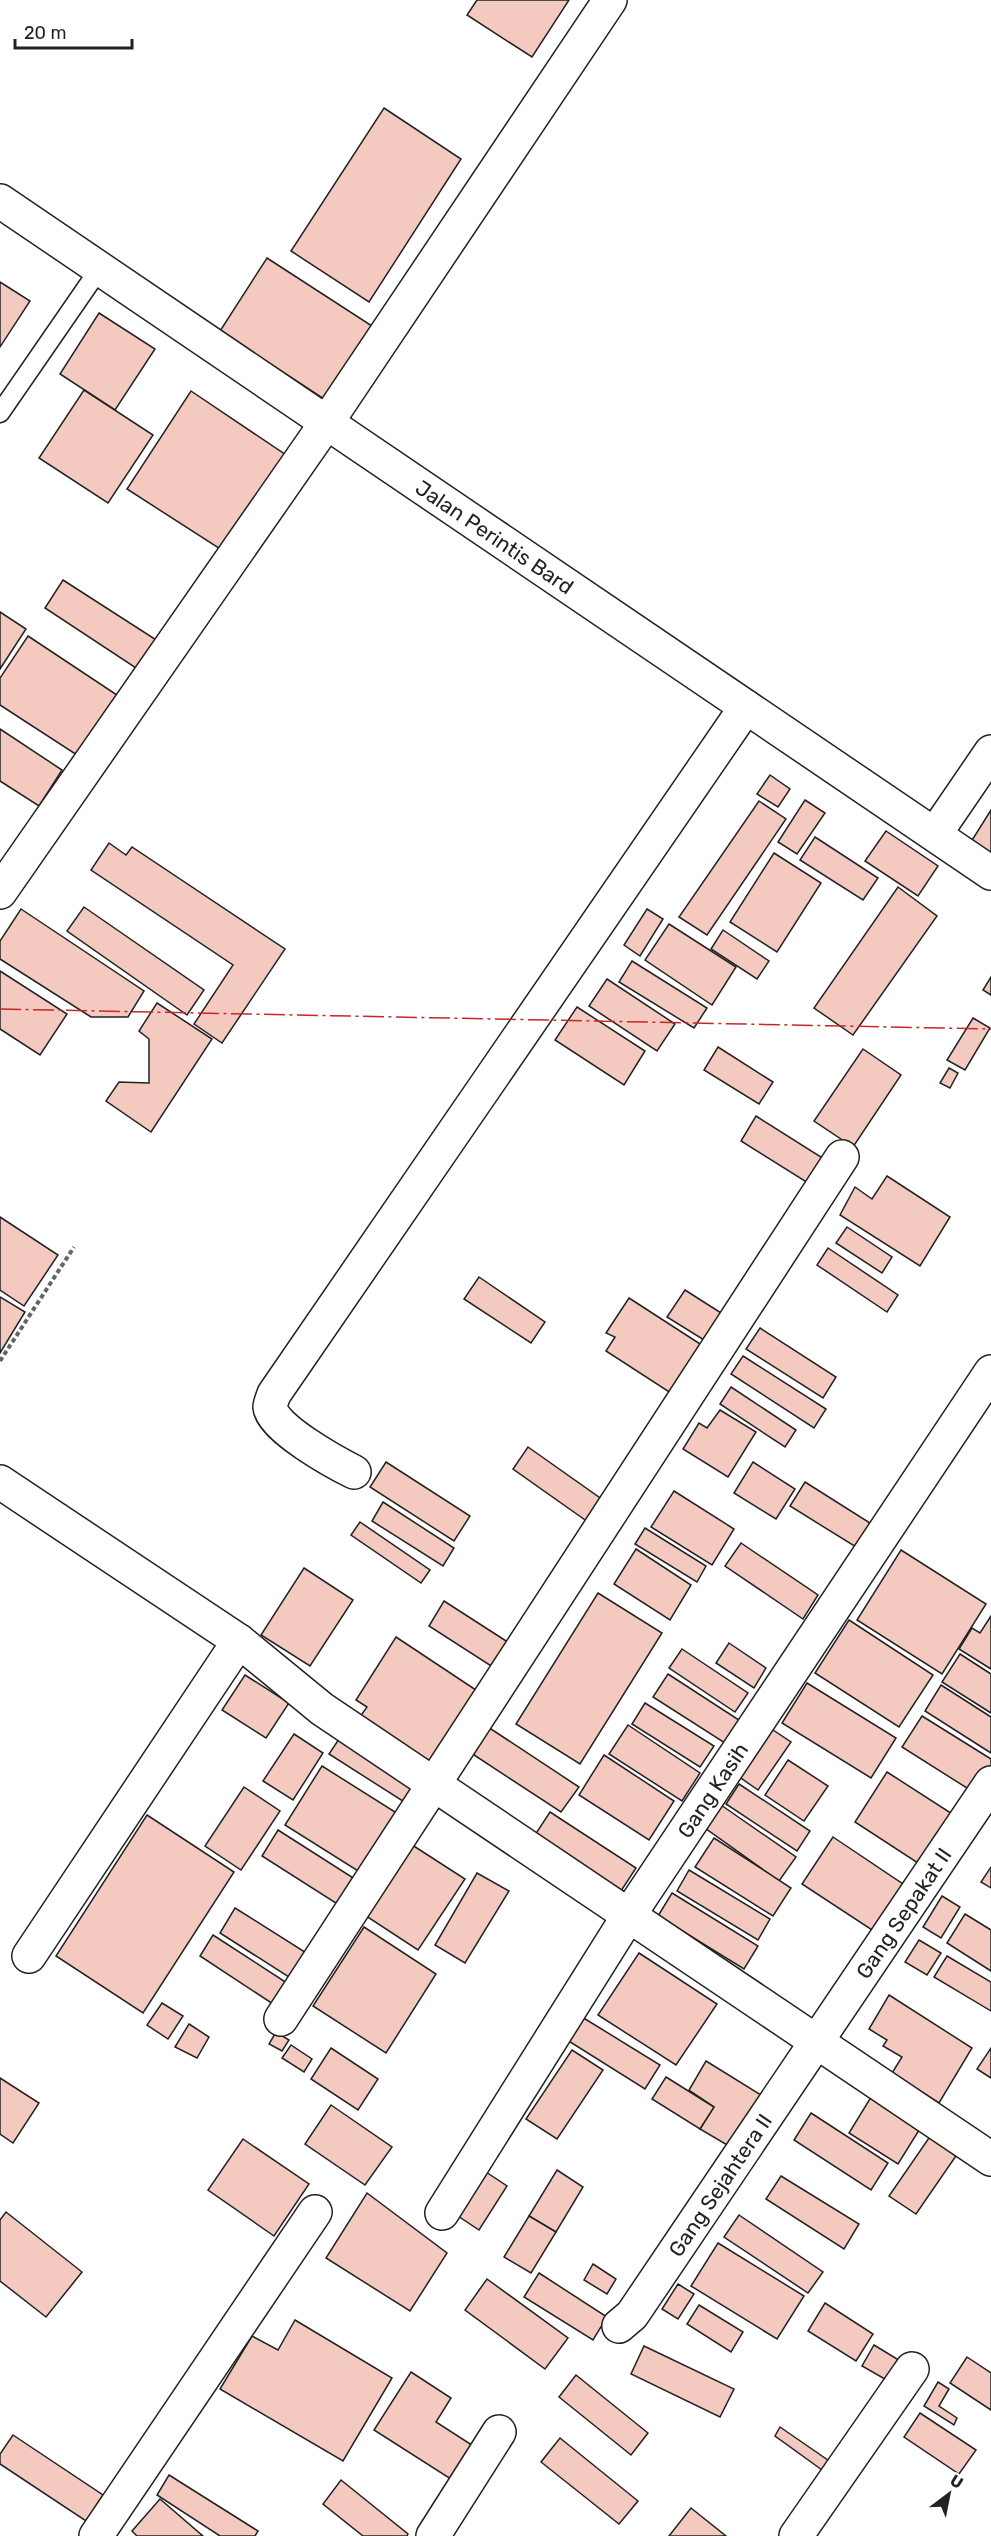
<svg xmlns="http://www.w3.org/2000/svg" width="991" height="2536" viewBox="0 0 991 2536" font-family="Rubik,sans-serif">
  <rect width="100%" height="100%" fill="#fff"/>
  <!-- building -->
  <g fill="#f3c9c0" stroke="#222" stroke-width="1.5">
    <polygon points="477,0 569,0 532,57 467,15"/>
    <polygon points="384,108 461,159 369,302 291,251"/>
    <polygon points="267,258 372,326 324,399 220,331"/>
    <polygon points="0,282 30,301 0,347"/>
    <polygon points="99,313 155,349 115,410 60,374"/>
    <polygon points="84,390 153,435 108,503 39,458"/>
    <polygon points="191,391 295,461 228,554 127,489"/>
    <polygon points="63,580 161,643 142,672 45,608"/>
    <polygon points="0,612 26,629 0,669"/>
    <polygon points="28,636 120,697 80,757 0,705 0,678"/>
    <polygon points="0,729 62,770 39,806 0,781"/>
    <polygon points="770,775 790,789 778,807 757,794"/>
    <polygon points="805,800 825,813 797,854 778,842"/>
    <polygon points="759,801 786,819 707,935 679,917"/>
    <polygon points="991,810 991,859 969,845"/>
    <polygon points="886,831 938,866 918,896 865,861"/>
    <polygon points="815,837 878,878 863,900 800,860"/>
    <polygon points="109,843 126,855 132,847 285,949 222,1043 194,1024 233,965 91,870"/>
    <polygon points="774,853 821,883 777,952 730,922"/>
    <polygon points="898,887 937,916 853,1035 814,1008"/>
    <polygon points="84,907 204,990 187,1015 67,931"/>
    <polygon points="21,909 144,991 128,1017 91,1017 0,959 0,941"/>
    <polygon points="647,909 663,919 640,956 624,945"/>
    <polygon points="669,924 736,967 712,1005 645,960"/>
    <polygon points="723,930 769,961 757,979 711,949"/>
    <polygon points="632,961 707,1008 694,1028 619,982"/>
    <polygon points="0,971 67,1014 40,1055 0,1029"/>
    <polygon points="991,977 991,995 983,990"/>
    <polygon points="607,979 675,1024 657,1051 589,1006"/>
    <polygon points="157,1003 212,1039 151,1132 106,1101 119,1082 149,1083 149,1039 139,1031"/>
    <polygon points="577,1007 645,1051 624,1085 555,1040"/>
    <polygon points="973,1018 990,1028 965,1070 947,1060"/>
    <polygon points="718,1047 773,1082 759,1104 704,1070"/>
    <polygon points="863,1049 901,1075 853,1147 814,1121"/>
    <polygon points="949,1068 958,1073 950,1088 940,1083"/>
    <polygon points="756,1116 832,1164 816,1188 741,1141"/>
    <polygon points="887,1176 950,1217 920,1266 840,1215 855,1187 872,1199"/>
    <polygon points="0,1217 58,1255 24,1306 0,1290"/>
    <polygon points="847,1227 892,1257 882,1273 836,1243"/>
    <polygon points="828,1248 898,1295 887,1312 817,1265"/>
    <polygon points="479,1277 545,1322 531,1343 464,1299"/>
    <polygon points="685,1290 729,1318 712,1345 667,1317"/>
    <polygon points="0,1297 25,1312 0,1353"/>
    <polygon points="629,1298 711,1351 680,1399 606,1351 615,1337 606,1333"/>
    <polygon points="760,1328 836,1377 823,1398 746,1349"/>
    <polygon points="743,1356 826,1409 814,1428 731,1374"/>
    <polygon points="731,1387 796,1430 785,1447 720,1404"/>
    <polygon points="720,1410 756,1432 728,1477 683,1449 699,1423 707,1428"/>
    <polygon points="528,1447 603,1500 588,1522 513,1469"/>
    <polygon points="386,1462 470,1516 454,1541 370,1487"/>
    <polygon points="753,1462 795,1489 776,1519 734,1493"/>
    <polygon points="805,1482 870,1523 856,1547 790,1506"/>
    <polygon points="674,1491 734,1529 712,1565 651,1527"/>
    <polygon points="383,1502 454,1548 443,1566 372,1521"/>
    <polygon points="360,1522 430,1570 421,1583 351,1535"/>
    <polygon points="645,1528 706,1566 697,1582 635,1544"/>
    <polygon points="741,1543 818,1595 803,1619 725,1566"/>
    <polygon points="636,1549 691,1585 670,1620 614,1584"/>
    <polygon points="901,1550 986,1604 942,1674 857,1620"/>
    <polygon points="304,1568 353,1600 310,1666 261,1635"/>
    <polygon points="598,1593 662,1633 580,1764 516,1724"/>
    <polygon points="444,1601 517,1648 502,1673 429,1626"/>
    <polygon points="991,1616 991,1669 959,1649 972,1628 980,1633"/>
    <polygon points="849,1620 933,1675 899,1727 815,1673"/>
    <polygon points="396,1637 482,1694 431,1770 357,1721 367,1707 356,1700"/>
    <polygon points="729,1643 766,1668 754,1688 716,1663"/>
    <polygon points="682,1649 748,1693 735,1712 669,1668"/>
    <polygon points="960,1654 991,1674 991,1713 942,1682"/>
    <polygon points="668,1674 742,1722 728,1745 653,1697"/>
    <polygon points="245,1675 289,1703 266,1738 222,1710"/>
    <polygon points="807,1683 896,1738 871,1778 782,1723"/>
    <polygon points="941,1685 991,1717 991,1753 925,1711"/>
    <polygon points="645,1703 714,1746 700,1767 632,1724"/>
    <polygon points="922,1716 991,1759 991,1774 978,1795 902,1747"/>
    <polygon points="628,1725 700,1773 682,1801 609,1754"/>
    <polygon points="767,1726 791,1742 758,1790 735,1774"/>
    <polygon points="488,1727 579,1787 561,1812 471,1753"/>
    <polygon points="343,1733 422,1784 409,1805 329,1754"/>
    <polygon points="294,1734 323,1753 293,1800 263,1781"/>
    <polygon points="604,1755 674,1801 649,1840 579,1795"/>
    <polygon points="788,1760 828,1786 804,1821 765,1795"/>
    <polygon points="322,1766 403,1817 366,1876 285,1825"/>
    <polygon points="887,1772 957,1817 924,1867 855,1822"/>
    <polygon points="739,1784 810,1831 797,1851 726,1804"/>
    <polygon points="244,1787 280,1811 241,1870 205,1846"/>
    <polygon points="721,1805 796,1857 779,1881 705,1828"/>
    <polygon points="550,1812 636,1868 619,1894 533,1838"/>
    <polygon points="147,1815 234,1872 143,2013 56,1956"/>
    <polygon points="278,1830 358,1881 342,1907 262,1856"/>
    <polygon points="833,1837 903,1884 872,1930 802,1884"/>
    <polygon points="714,1838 791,1888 773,1916 695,1867"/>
    <polygon points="406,1841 465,1879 418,1950 360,1912"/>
    <polygon points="991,1867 991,1888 981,1882"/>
    <polygon points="689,1870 770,1919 758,1940 677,1891"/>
    <polygon points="477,1873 509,1891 465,1963 435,1945"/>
    <polygon points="672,1893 758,1946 744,1969 658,1916"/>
    <polygon points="942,1896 960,1907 941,1938 923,1927"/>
    <polygon points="235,1908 308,1954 292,1979 220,1933"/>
    <polygon points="965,1914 991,1930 991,1971 947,1943"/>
    <polygon points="364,1927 436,1974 386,2053 313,2006"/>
    <polygon points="213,1935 287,1983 273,2004 200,1956"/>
    <polygon points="919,1940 941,1953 927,1975 905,1962"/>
    <polygon points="639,1953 717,2004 676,2065 598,2015"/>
    <polygon points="947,1956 991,1982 991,2011 934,1977"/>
    <polygon points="889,1995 972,2048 939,2103 892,2073 902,2057 883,2046 887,2040 869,2029"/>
    <polygon points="162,2003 183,2016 168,2039 147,2025"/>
    <polygon points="582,2017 660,2065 645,2089 567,2040"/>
    <polygon points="189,2024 209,2037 197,2058 175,2047"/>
    <polygon points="276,2032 289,2040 282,2051 269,2044"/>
    <polygon points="291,2045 312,2059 304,2072 282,2058"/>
    <polygon points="331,2048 378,2079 358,2110 311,2079"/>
    <polygon points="991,2048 991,2078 977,2069"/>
    <polygon points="572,2050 603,2070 557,2139 526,2119"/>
    <polygon points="706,2061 769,2100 739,2152 700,2129 714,2107 689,2090"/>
    <polygon points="666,2077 714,2107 700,2129 652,2099"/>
    <polygon points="0,2078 39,2103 13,2143 0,2134"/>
    <polygon points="876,2089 926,2119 898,2164 849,2133"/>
    <polygon points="331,2105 392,2147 365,2185 305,2144"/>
    <polygon points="811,2113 888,2163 871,2190 794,2140"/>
    <polygon points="931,2135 958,2153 916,2214 889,2196"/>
    <polygon points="243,2139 309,2184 274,2236 208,2190"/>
    <polygon points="557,2170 583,2187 556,2232 529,2216"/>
    <polygon points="486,2172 507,2186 479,2230 458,2216"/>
    <polygon points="781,2176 859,2224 844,2249 766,2199"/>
    <polygon points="367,2193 447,2253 410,2311 326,2258"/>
    <polygon points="6,2212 82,2272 46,2317 0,2281 0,2220"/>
    <polygon points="739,2215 823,2272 808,2293 724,2237"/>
    <polygon points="529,2216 556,2232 531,2273 504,2257"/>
    <polygon points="718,2243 804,2296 777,2339 691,2286"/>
    <polygon points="593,2264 616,2279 607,2294 584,2280"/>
    <polygon points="539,2273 607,2317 593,2340 524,2297"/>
    <polygon points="487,2279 568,2338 545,2369 465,2310"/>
    <polygon points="678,2284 694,2294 678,2319 662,2309"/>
    <polygon points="825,2303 873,2334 856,2361 808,2331"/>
    <polygon points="699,2305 743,2332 731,2352 687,2324"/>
    <polygon points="295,2320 392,2378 343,2461 220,2389 252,2336 278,2350"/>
    <polygon points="874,2345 902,2362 890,2382 862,2366"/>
    <polygon points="644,2346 734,2389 720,2417 631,2374"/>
    <polygon points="967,2357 991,2373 991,2410 950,2383"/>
    <polygon points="411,2372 451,2398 436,2422 478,2449 457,2483 374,2430"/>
    <polygon points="576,2375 648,2433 631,2455 559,2397"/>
    <polygon points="938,2382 949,2389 939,2406 957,2418 954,2425 924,2406"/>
    <polygon points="920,2413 976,2450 959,2474 904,2437"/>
    <polygon points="780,2427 835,2465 829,2475 775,2436"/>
    <polygon points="13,2435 103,2495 86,2521 0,2464 0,2454"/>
    <polygon points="560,2438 638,2501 619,2524 541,2462"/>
    <polygon points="169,2475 258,2531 255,2536 220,2536 157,2495"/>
    <polygon points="341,2480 408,2534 407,2536 363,2536 323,2504"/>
    <polygon points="160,2499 203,2536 137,2536 132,2531"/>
    <polygon points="691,2508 726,2536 669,2536"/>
  </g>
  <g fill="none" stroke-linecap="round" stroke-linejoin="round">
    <defs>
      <polyline id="lane" points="0,413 100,268"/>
      <g id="street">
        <polyline points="327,422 610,0"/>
        <polyline points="935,834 991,752"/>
        <path d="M 354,1472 C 336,1463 272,1428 270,1407 C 270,1404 273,1397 274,1394 L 746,707"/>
        <polyline points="0,1482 239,1641 322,1709 991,2159"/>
        <polyline points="29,1956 239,1641"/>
        <polyline points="281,2019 842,1157"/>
        <path id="s1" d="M 442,2213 L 629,1915 L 991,1372"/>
        <path id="s2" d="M 619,2326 L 632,2315 L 991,1783"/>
        <polyline points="96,2536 315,2212"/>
        <polyline points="433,2536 499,2432"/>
        <polyline points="796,2536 912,2369"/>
      </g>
      <g id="secondary">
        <path id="s3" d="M 0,201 L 991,873"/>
        <polyline points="0,892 327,422"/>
      </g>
    </defs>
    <!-- lane casing -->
    <use href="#lane" stroke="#222" stroke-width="21"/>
    <!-- street casing -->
    <use href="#street" stroke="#222" stroke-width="36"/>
    <!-- secondary casing -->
    <use href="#secondary" stroke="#222" stroke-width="36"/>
    <!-- path -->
    <polyline stroke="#646464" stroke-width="4" stroke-dasharray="4.5 3" stroke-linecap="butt" points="0,1361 74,1247"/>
    <!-- lane -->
    <use href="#lane" stroke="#fff" stroke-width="18"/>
    <!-- street -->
    <use href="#street" stroke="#fff" stroke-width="33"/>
    <!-- secondary -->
    <use href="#secondary" stroke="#fff" stroke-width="33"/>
    <!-- power -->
    <polyline stroke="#c62828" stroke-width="1.5" stroke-dasharray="21 4.5 3 4.5" stroke-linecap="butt" points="0,1009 991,1029"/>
  </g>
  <g text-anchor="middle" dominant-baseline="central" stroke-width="4.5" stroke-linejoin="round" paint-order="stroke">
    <!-- street labels -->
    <g font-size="21" fill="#222" stroke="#fff">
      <text stroke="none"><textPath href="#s3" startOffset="598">Jalan Perintis Bard</textPath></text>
      <text stroke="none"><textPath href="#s1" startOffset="502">Gang Kasih</textPath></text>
      <text stroke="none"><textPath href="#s2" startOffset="502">Gang Sepakat II</textPath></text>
      <text stroke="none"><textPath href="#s2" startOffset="174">Gang Sejahtera II</textPath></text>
    </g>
  </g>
  <!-- north arrow -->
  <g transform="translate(949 2494) rotate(32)" stroke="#ffffff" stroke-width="4.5" paint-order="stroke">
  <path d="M0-4.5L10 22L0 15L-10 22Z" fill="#222222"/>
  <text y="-9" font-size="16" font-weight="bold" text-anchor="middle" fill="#222222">U</text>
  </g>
  <!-- scale -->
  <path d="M15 39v9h117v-9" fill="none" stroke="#222222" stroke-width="3"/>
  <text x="24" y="39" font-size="18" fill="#222222" stroke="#ffffff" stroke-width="4.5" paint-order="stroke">20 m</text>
</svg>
